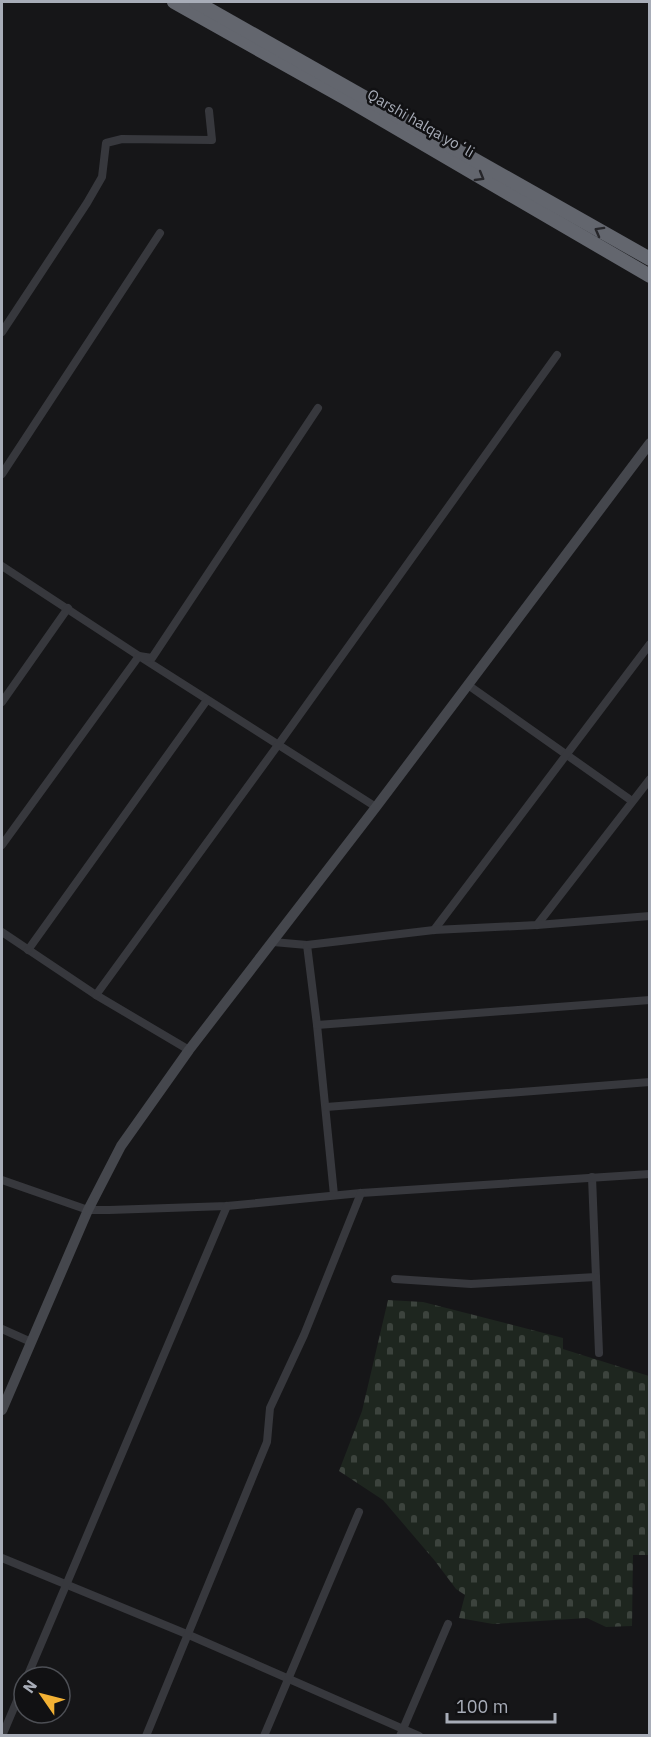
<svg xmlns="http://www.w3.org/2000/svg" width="651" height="1737" viewBox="0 0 651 1737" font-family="'IBM Plex Sans',sans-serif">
  <defs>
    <pattern id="cemetery-stones" width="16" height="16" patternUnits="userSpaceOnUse" patternTransform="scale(1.5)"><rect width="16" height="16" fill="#1e261f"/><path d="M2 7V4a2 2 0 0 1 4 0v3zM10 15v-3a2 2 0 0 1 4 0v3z" fill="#3c433d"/></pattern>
  </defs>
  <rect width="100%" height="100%" fill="#161618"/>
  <!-- cemetery -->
  <polygon fill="url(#cemetery-stones)" points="388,1300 423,1302 563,1338 563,1349 649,1376 649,1555 633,1555 632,1626 606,1627 587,1618 493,1624 459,1618 465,1595 456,1589 435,1561 383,1500 339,1471 362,1411"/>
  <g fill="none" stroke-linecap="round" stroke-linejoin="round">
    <!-- street -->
    <g stroke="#37383d" stroke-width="8">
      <polyline points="2,332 87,203 102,177 106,143 122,139 212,140 209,111"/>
      <polyline points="2,474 160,233"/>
      <polyline points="2,566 139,656 376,807"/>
      <polyline points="468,685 632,801"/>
      <polyline points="2,702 68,608"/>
      <polyline points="2,845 139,656 152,658 318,408"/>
      <polyline points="537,925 650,779"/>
      <polyline points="434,930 650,644"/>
      <polyline points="2,932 96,995 189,1050"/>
      <polyline points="273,942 307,945 317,1025 334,1195"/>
      <polyline points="307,945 434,930 537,925 650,916"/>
      <polyline points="28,950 207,700"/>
      <polyline points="96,995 278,745 557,355"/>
      <polyline points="317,1025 650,1000"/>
      <polyline points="326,1107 650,1082"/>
      <polyline points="592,1177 599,1353"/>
      <polyline points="2,1180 88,1210 109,1210 227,1206 361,1193 650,1174"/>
      <polyline points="395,1279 471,1284 596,1277"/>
      <polyline points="2,1329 31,1342"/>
      <polyline points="2,1558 189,1635 419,1736"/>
      <polyline points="27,1677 227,1206"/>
      <polyline points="2,1736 24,1684"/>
      <polyline points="146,1736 267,1442 270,1408 304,1335 361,1193"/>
      <polyline points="264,1736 359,1512"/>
      <polyline points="400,1736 448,1624"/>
    </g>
    <!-- secondary -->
    <polyline stroke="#45474d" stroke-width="10" points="2,1410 88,1210 121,1146 189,1050 376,807 650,443"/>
    <!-- highway -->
    <g stroke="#63666e" stroke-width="14">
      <polyline points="174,2 345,98 650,276"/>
      <polyline points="196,2 650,259"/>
    </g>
  </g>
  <!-- one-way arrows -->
  <defs><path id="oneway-chevron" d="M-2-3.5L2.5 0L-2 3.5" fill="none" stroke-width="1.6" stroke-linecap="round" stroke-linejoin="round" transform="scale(1.5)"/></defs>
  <g stroke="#26262a">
    <use href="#oneway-chevron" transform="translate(480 177) rotate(30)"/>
    <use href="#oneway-chevron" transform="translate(599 231) rotate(-151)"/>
  </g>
  <g text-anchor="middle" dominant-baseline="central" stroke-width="5" stroke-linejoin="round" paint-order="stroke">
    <!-- street labels -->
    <g font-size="15" fill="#a8adb8" stroke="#111113">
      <text transform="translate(421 123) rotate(30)">Qarshi halqa yoʻli</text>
    </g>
  </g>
  <!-- border -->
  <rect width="651" height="1737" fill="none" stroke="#a8adb8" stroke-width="6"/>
  <!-- north arrow -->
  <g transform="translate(42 1695) rotate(305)"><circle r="28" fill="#111113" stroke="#4d4f55" stroke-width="1.5"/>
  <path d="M0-4.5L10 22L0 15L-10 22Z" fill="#f2b134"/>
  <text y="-9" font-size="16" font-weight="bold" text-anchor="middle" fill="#a8adb8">N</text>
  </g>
  <!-- scale -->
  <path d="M447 1713v9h108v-9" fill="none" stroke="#a8adb8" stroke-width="3"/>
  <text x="456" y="1713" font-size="18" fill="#a8adb8" stroke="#111113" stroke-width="4.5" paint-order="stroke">100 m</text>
</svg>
